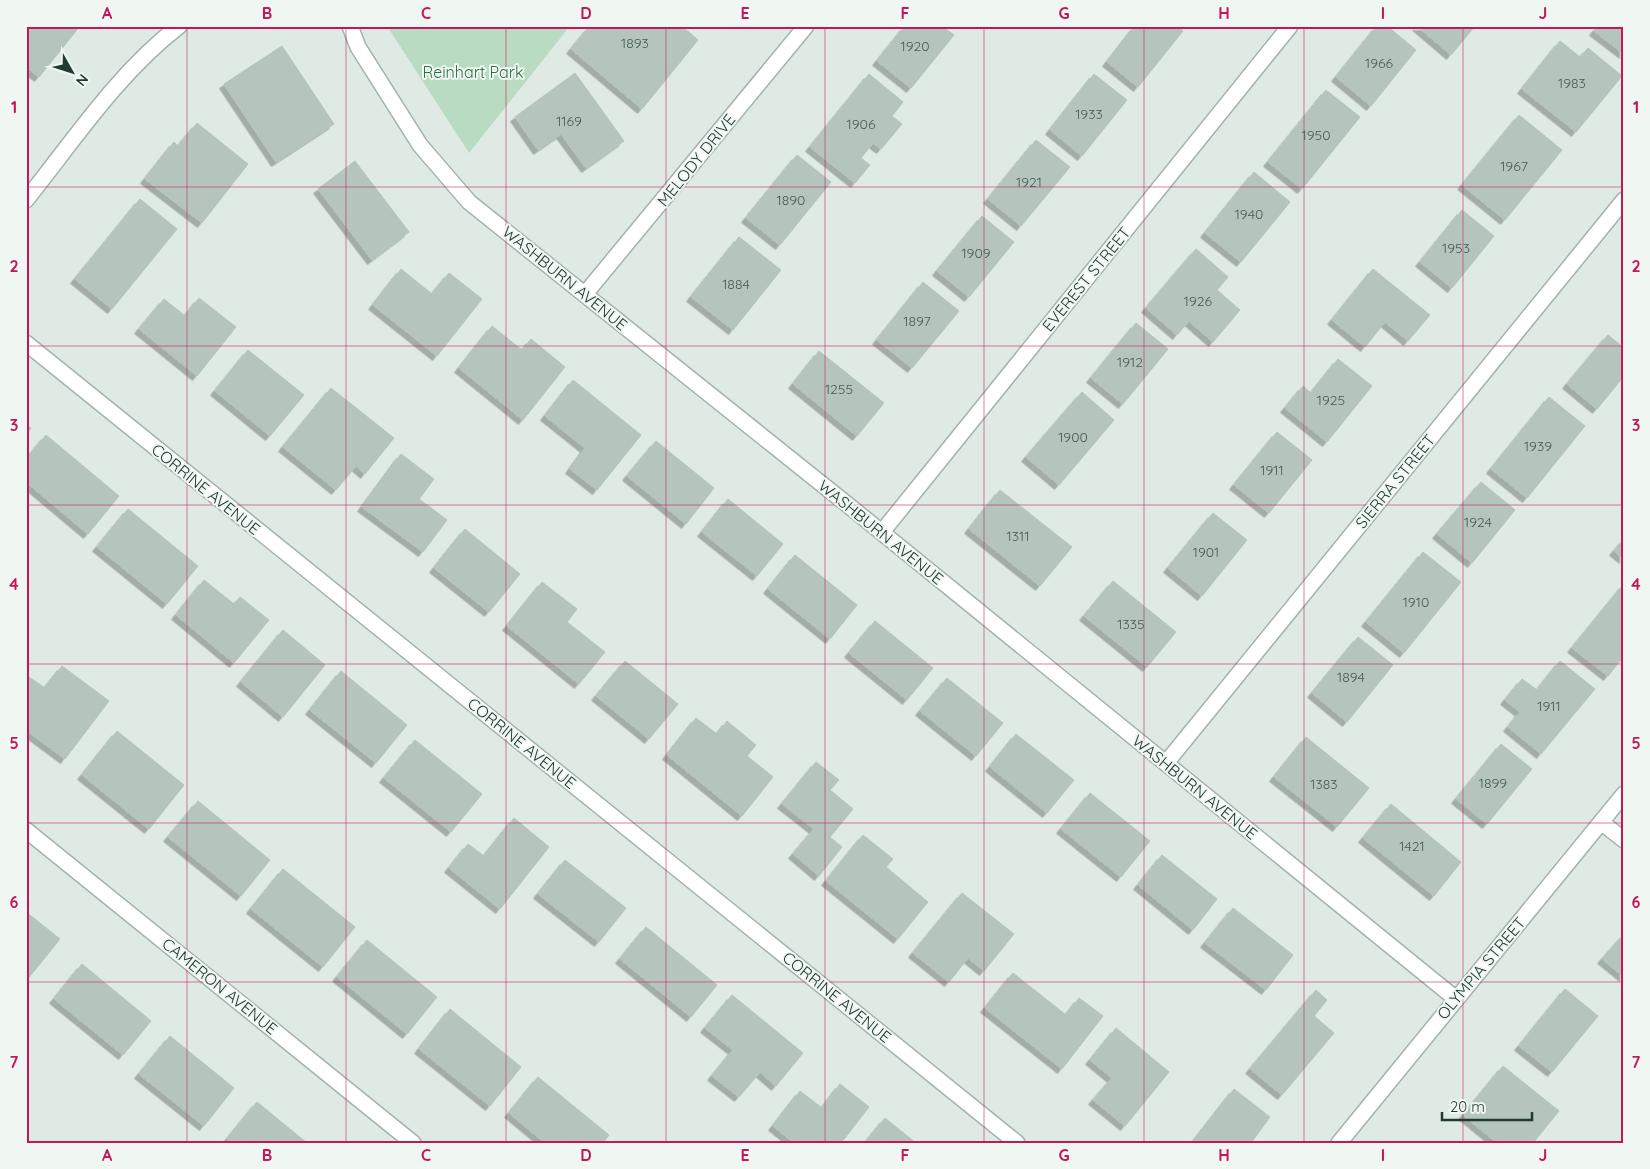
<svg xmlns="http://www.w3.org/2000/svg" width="1650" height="1169" viewBox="0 0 1650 1169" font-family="Quicksand,sans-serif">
  <defs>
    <filter id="shadow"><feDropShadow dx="-4.5" dy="4.5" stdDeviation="0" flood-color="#0004"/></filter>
  </defs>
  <rect width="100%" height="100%" fill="#e0eae5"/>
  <!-- green -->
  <polygon fill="#b9dbc1" points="387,26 570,26 469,153"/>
  <!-- building -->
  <g fill="#b5c5be" stroke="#b2c4bc" filter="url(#shadow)">
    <polygon points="26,26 80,26 39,77 26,67"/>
    <polygon points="590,26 682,26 698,40 642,109 571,49"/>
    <polygon points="905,26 942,26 954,35 911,88 877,61"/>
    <polygon points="1135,26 1177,26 1183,31 1138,87 1107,62"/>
    <polygon points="1377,26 1387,26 1416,50 1371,106 1336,77"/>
    <polygon points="1417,26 1475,26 1451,55"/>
    <polygon points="1598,26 1624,26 1624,54 1594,31"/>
    <polygon points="1560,41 1580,57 1588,48 1622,76 1576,132 1522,89"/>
    <polygon points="282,46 334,124 276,162 224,84"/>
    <polygon points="575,73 624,141 586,168 561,134 538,150 515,117"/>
    <polygon points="869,74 903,102 892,116 902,124 881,149 873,143 861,158 870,165 855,183 810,147"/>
    <polygon points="1094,74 1127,100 1082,156 1050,130"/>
    <polygon points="1326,90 1360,117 1302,189 1268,162"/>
    <polygon points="1519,115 1562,150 1505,220 1462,185"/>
    <polygon points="197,123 248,164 202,223 145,179 174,142 178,146"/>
    <polygon points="1036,140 1070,167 1021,226 988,199"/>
    <polygon points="797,155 831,182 780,245 746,218"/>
    <polygon points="355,161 409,232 372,260 318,189"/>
    <polygon points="1254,172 1290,202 1241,262 1205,233"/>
    <polygon points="140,199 177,229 112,309 75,279"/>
    <polygon points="1462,210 1494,236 1452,288 1420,262"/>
    <polygon points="982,216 1014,242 969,297 937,271"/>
    <polygon points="739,237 781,270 733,330 691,297"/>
    <polygon points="1196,249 1228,277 1217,290 1240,310 1213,342 1189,321 1177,335 1146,308"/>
    <polygon points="401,269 432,294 449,273 482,299 437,356 373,305"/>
    <polygon points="1373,269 1430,315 1408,341 1385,322 1365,347 1332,320"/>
    <polygon points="923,282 959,311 912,368 877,340"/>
    <polygon points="199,298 236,327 197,376 139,329 164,299 185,316"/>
    <polygon points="1136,323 1168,349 1123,404 1091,378"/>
    <polygon points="492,326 522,350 531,339 565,367 523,420 459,368"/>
    <polygon points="1608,335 1624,348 1624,376 1597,409 1567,384"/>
    <polygon points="248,350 304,395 270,436 215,391"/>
    <polygon points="819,351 884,403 857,436 793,384"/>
    <polygon points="1338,359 1372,386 1327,442 1285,408 1303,386 1311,393"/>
    <polygon points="573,380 641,435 597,490 570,469 585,448 545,416"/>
    <polygon points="331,388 394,438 365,474 356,466 336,490 283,447"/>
    <polygon points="1082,392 1114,420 1059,485 1026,457"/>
    <polygon points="1549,397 1585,426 1527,498 1491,469"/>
    <polygon points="26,425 31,428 26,435"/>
    <polygon points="1277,432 1312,460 1269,513 1234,485"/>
    <polygon points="46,435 119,496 88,534 26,482 26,459"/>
    <polygon points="656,441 714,488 686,524 627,476"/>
    <polygon points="401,454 434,479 419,499 447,520 423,552 362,507"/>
    <polygon points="1481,482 1515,510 1472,563 1437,534"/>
    <polygon points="1000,490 1072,547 1040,586 969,529"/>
    <polygon points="728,499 783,544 757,576 702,532"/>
    <polygon points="128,509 198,566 167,604 97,547"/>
    <polygon points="1213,513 1247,540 1202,596 1168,568"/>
    <polygon points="465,529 520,574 489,612 434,568"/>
    <polygon points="1624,539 1624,559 1614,551"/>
    <polygon points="1423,552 1461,582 1404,653 1366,622"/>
    <polygon points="795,555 857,605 830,639 768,589"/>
    <polygon points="204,580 234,604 240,597 269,620 234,663 176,615"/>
    <polygon points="1113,581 1176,632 1147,667 1084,616"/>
    <polygon points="542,582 577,609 567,622 605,652 579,684 507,626"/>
    <polygon points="1624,584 1624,656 1608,676 1572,648"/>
    <polygon points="875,621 933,668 907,700 849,653"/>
    <polygon points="283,630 325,665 283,717 241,682"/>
    <polygon points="1358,637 1393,665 1347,722 1312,693"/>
    <polygon points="625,661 678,704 649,739 596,696"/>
    <polygon points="1560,661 1595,689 1541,754 1508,727 1520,712 1505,700 1522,679 1537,690"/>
    <polygon points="62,666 109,701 65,759 26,730 26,675 45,688"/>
    <polygon points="341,671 407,725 376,763 310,710"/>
    <polygon points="947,678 1003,723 976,756 920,711"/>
    <polygon points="696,718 717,734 727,721 756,745 747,756 773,777 742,816 667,755"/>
    <polygon points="117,731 184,785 149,829 82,775"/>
    <polygon points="1016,734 1074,780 1047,813 990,767"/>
    <polygon points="1306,737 1369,788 1337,827 1274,777"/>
    <polygon points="415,740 482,794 451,832 384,778"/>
    <polygon points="1501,744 1532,769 1487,824 1456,799"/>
    <polygon points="816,762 839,780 830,790 853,809 830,837 842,847 819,876 793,854 814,829 782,804"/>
    <polygon points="1090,793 1150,841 1121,877 1061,829"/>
    <polygon points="198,801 270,860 241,896 168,837"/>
    <polygon points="1391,804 1461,862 1434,896 1363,838"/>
    <polygon points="514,818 549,847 500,909 449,868 468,844 484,856"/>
    <polygon points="863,835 893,859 886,867 928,902 898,939 826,881"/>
    <polygon points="1162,855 1217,899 1193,930 1138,885"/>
    <polygon points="565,860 626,908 599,942 538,894"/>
    <polygon points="283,869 355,927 323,967 251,909"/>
    <polygon points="962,893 1014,934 984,971 968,958 949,982 913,953"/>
    <polygon points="1233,908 1293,955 1266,990 1205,943"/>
    <polygon points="26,912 60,939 26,981"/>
    <polygon points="646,927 717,985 691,1017 620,959"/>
    <polygon points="1624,934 1624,977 1602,959"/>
    <polygon points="367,940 437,997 407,1034 337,977"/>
    <polygon points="82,964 151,1021 123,1055 54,999"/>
    <polygon points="1013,973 1066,1015 1079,998 1103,1016 1062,1069 985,1008"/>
    <polygon points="1565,989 1598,1016 1552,1072 1519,1046"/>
    <polygon points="1316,990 1327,1000 1314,1016 1334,1033 1282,1095 1250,1069"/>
    <polygon points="732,995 803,1053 776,1086 760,1072 739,1097 712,1076 733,1050 705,1028"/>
    <polygon points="450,1009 521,1067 490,1106 419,1049"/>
    <polygon points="1116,1028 1169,1072 1125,1126 1093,1100 1112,1078 1090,1060"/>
    <polygon points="170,1036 234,1088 204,1126 139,1074"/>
    <polygon points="1503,1066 1559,1111 1533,1143 1497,1143 1463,1115"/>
    <polygon points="538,1077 609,1135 603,1143 545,1143 509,1113"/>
    <polygon points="840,1084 869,1107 841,1143 794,1143 773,1126 800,1091 822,1108"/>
    <polygon points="1234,1089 1270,1117 1251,1143 1192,1143"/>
    <polygon points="257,1102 307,1143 232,1143 227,1139"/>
    <polygon points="885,1118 916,1143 865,1143"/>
  </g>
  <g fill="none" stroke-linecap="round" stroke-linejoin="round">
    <defs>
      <g id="minor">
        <polyline points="350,26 358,47 420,145 469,202 848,505 1456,999"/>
        <path d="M 26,200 C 74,140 118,73 179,26"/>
        <polyline points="585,294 806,26"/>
        <polyline points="26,343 1017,1143"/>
        <polyline points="882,532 1290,26"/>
        <polyline points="1166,763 1624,200"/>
        <polyline points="1601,822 1624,840"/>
        <polyline points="26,830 413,1143"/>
        <polyline points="1339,1143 1624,794"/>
      </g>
    </defs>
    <!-- minor casing -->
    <use href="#minor" stroke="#a3b2ac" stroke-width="18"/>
    <!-- minor -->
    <use href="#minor" stroke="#fff" stroke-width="15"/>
  </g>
  <!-- grid -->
  <path fill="none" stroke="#c2185b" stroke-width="1" stroke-opacity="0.55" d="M 187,26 L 187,1143M 346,26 L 346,1143M 506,26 L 506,1143M 666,26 L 666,1143M 825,26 L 825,1143M 984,26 L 984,1143M 1144,26 L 1144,1143M 1304,26 L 1304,1143M 1463,26 L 1463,1143M 26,187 L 1624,187M 26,346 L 1624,346M 26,505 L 1624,505M 26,664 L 1624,664M 26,823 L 1624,823M 26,982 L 1624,982"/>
  <g text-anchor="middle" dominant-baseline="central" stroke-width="4" stroke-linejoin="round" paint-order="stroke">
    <!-- number labels -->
    <g font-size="14" fill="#465d56">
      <text x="635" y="43">1893</text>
      <text x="915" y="46">1920</text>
      <text x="1379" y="63">1966</text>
      <text x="1572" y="83">1983</text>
      <text x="1089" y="114">1933</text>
      <text x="569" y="121">1169</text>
      <text x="861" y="124">1906</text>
      <text x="1316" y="135">1950</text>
      <text x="1514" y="166">1967</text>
      <text x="1029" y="182">1921</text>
      <text x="791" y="200">1890</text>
      <text x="1249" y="214">1940</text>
      <text x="1456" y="248">1953</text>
      <text x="976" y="253">1909</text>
      <text x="736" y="284">1884</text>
      <text x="1198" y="301">1926</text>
      <text x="917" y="321">1897</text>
      <text x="1130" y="362">1912</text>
      <text x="839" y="389">1255</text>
      <text x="1331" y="400">1925</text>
      <text x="1073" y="437">1900</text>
      <text x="1538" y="446">1939</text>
      <text x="1272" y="470">1911</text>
      <text x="1478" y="522">1924</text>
      <text x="1018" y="536">1311</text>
      <text x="1206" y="552">1901</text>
      <text x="1416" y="602">1910</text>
      <text x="1131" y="624">1335</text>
      <text x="1351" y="677">1894</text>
      <text x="1549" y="706">1911</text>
      <text x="1493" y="783">1899</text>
      <text x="1324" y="784">1383</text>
      <text x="1412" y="846">1421</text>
    </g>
    <!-- park labels -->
    <g font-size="16" fill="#2c6f45" stroke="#f0f7f3">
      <text x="473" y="72">Reinhart Park</text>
    </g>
    <!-- street labels -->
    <g font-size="16" fill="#213a33" stroke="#f0f7f3">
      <text transform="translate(696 160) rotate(-51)">MELODY DRIVE</text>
      <text transform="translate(565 278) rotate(39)">WASHBURN AVENUE</text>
      <text transform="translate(1086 279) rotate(-51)">EVEREST STREET</text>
      <text transform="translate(1395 481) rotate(-51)">SIERRA STREET</text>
      <text transform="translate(206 489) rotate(39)">CORRINE AVENUE</text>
      <text transform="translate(881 532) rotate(39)">WASHBURN AVENUE</text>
      <text transform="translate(522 743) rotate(39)">CORRINE AVENUE</text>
      <text transform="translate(1195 787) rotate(39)">WASHBURN AVENUE</text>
      <text transform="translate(1481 968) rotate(-50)">OLYMPIA STREET</text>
      <text transform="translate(220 986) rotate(39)">CAMERON AVENUE</text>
      <text transform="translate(837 997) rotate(39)">CORRINE AVENUE</text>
    </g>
  </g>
  <!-- border -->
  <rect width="1650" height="1169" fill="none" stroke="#f0f7f3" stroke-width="55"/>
  <!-- north arrow -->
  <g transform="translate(72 72) rotate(129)" stroke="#f0f7f3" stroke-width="4" paint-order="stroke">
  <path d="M0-4L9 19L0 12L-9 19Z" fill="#213a33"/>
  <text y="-8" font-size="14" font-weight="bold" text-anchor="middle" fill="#213a33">N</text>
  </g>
  <!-- scale -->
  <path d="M1442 1112v8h90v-8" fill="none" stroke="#213a33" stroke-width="2.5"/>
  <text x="1450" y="1112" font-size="15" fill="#213a33" stroke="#f0f7f3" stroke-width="4" paint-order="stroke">20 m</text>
  <rect x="28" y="28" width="1594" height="1114" fill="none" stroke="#c2185b" stroke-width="2"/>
  <g font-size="16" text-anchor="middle" font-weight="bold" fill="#c2185b">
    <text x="107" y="19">A</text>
    <text x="267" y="19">B</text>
    <text x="426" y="19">C</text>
    <text x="586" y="19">D</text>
    <text x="745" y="19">E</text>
    <text x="905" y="19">F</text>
    <text x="1064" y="19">G</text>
    <text x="1224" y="19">H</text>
    <text x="1383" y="19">I</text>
    <text x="1543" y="19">J</text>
    <text x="14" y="113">1</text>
    <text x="1636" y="113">1</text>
    <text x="14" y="272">2</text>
    <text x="1636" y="272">2</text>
    <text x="14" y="431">3</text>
    <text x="1636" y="431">3</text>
    <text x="14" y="590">4</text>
    <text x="1636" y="590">4</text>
    <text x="14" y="749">5</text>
    <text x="1636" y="749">5</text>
    <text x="14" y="908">6</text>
    <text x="1636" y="908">6</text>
    <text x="14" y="1068">7</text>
    <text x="1636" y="1068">7</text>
    <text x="107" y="1161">A</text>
    <text x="267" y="1161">B</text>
    <text x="426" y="1161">C</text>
    <text x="586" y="1161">D</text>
    <text x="745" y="1161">E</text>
    <text x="905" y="1161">F</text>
    <text x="1064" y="1161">G</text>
    <text x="1224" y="1161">H</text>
    <text x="1383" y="1161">I</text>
    <text x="1543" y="1161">J</text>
  </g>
</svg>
